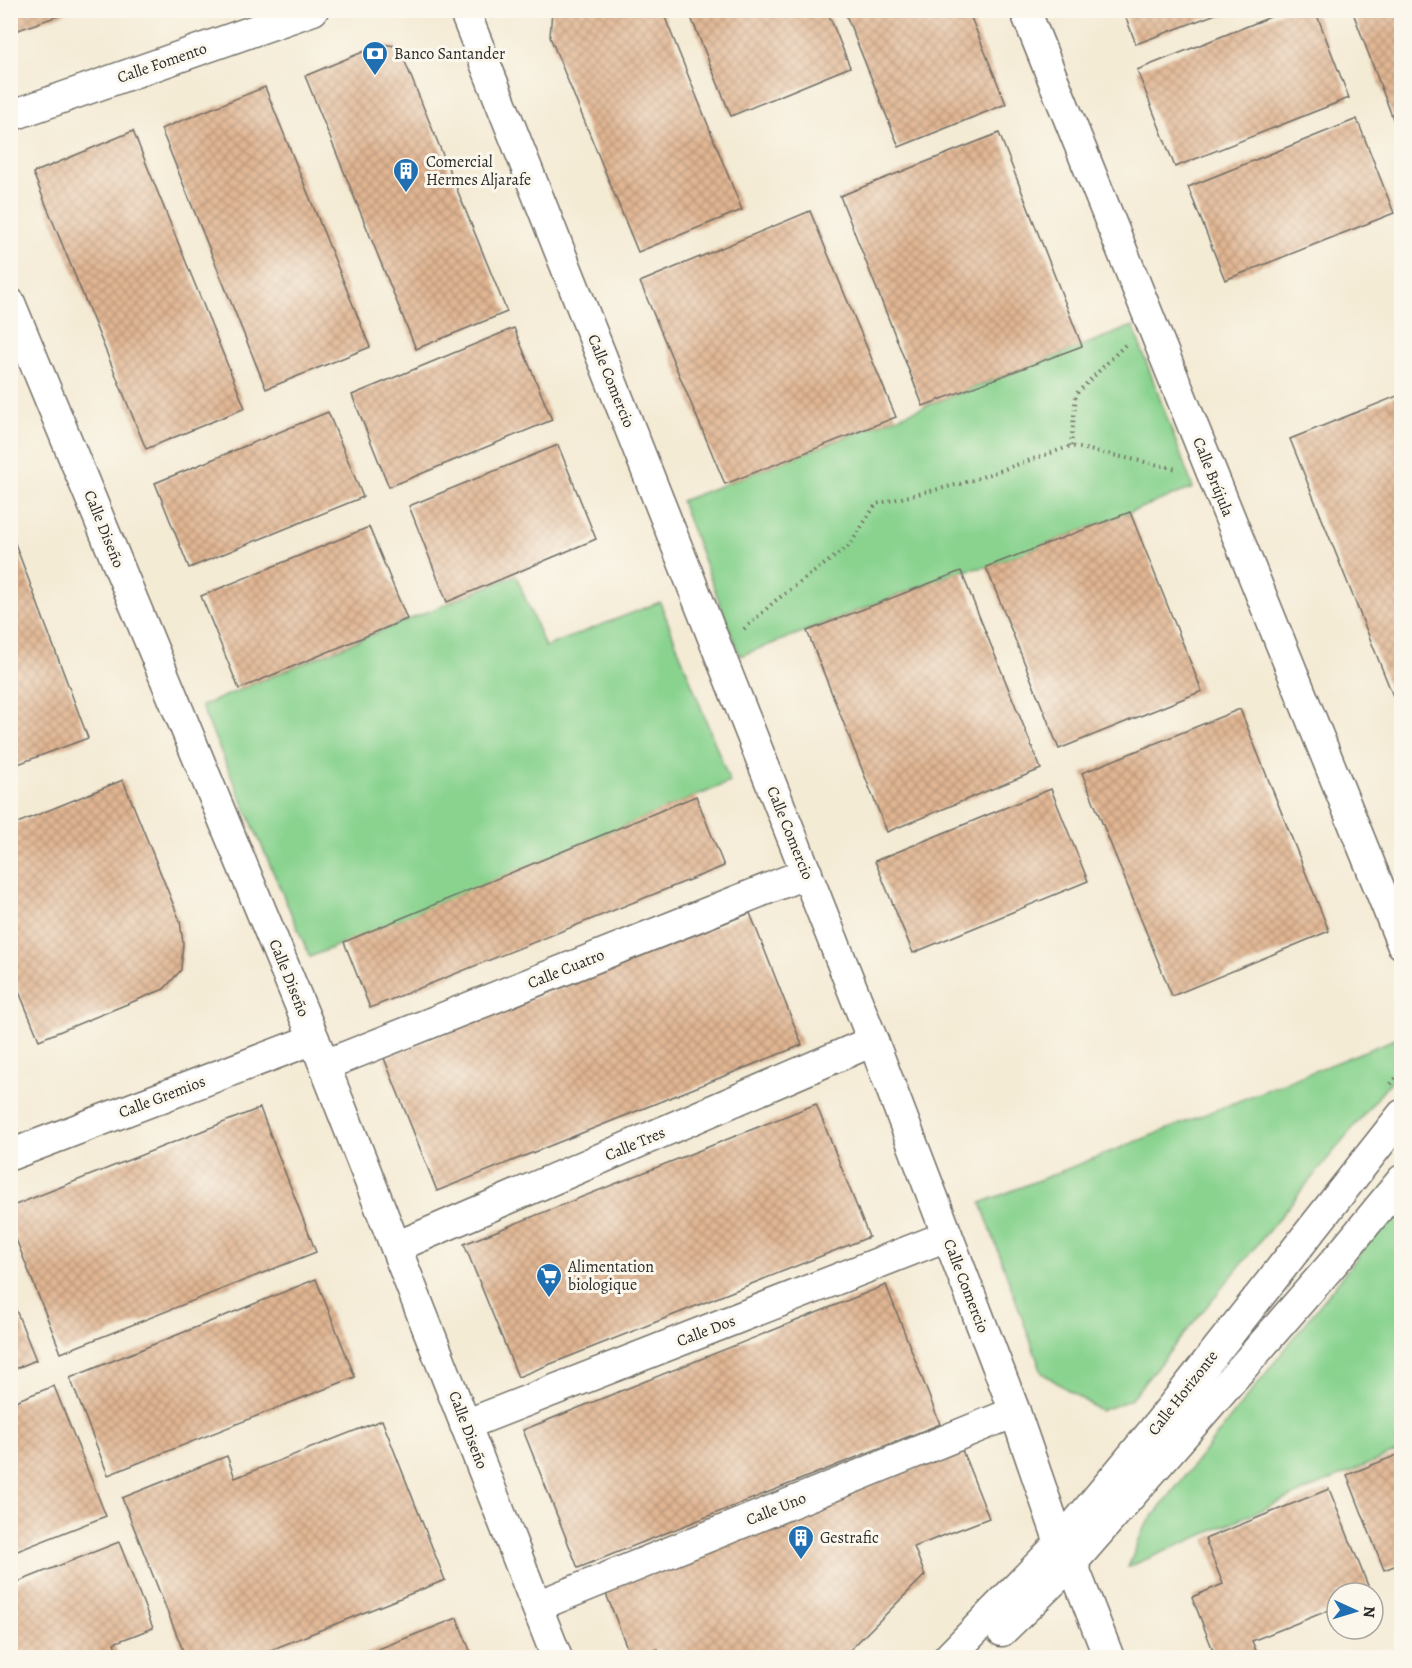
<svg xmlns="http://www.w3.org/2000/svg" width="1412" height="1668" viewBox="0 0 1412 1668" font-family="Alegreya,serif">
  <defs>
    <pattern id="building-cross-hatch" width="8" height="8" patternUnits="userSpaceOnUse" patternTransform="scale(1.5)"><rect width="8" height="8" fill="#e1b693"/><path d="M0 0l8 8M0 8l8-8" fill="none" stroke="#b79478"/></pattern>
  </defs>
  <rect width="100%" height="100%" fill="#fbf7ec"/>
  <filter id="ink" filterUnits="userSpaceOnUse"><feTurbulence type="fractalNoise" baseFrequency=".0167" numOctaves="2"/><feDisplacementMap in="SourceGraphic" scale="12" xChannelSelector="R" yChannelSelector="G"/><feConvolveMatrix kernelMatrix="1 2 1 2 8 2 1 2 1" color-interpolation-filters="sRGB"/></filter>
  <filter id="wash" filterUnits="userSpaceOnUse"><feTurbulence type="fractalNoise" baseFrequency=".008" numOctaves="4" result="noise"/><feDisplacementMap in="SourceGraphic" scale="24" xChannelSelector="R" yChannelSelector="G"/><feGaussianBlur stdDeviation="1.35" result="paint"/><feColorMatrix in="noise" values="0 0 0 0 0 0 0 0 0 0 0 0 0 0 0 0 0 1.4 0 .05"/><feComposite in="paint" operator="in"/></filter>
  <g filter="url(#wash)">
    <rect width="100%" height="100%" fill="#f4ebd5"/>
    <!-- garden -->
    <g fill="#89d38f" stroke="#5a7f5d" stroke-width="1.5">
      <polygon points="1133,326 1193,488 986,567 961,571 740,656 681,501"/>
      <polygon points="516,575 545,647 660,602 730,782 310,957 201,706"/>
      <polygon points="1395,1039 1400,1064 1392,1080 1130,1400 1100,1411 1042,1373 981,1203"/>
      <polygon points="1401,1202 1401,1450 1128,1567 1144,1528"/>
    </g>
    <g id="blocks">
      <!-- building -->
      <g fill="url(#building-cross-hatch)">
        <polygon points="10,10 72,10 72,11 10,33"/>
        <polygon points="552,10 662,10 742,210 638,252 550,37"/>
        <polygon points="688,10 827,10 850,67 731,116"/>
        <polygon points="844,10 968,10 1006,104 899,147"/>
        <polygon points="1123,10 1224,10 1224,11 1136,44"/>
        <polygon points="1288,10 1315,10 1349,98 1175,167 1137,70"/>
        <polygon points="1352,10 1402,10 1402,140 1401,140"/>
        <polygon points="382,44 395,46 403,57 507,312 416,349 305,76"/>
        <polygon points="265,87 370,347 266,389 161,129"/>
        <polygon points="1357,119 1394,213 1225,280 1188,187"/>
        <polygon points="133,131 245,408 146,449 33,173"/>
        <polygon points="999,133 1082,346 923,406 840,196"/>
        <polygon points="810,211 896,417 725,484 640,282"/>
        <polygon points="514,328 552,420 389,487 352,395"/>
        <polygon points="1402,394 1402,716 1401,716 1290,439"/>
        <polygon points="328,412 363,497 189,568 155,483"/>
        <polygon points="558,445 596,539 447,602 409,506"/>
        <polygon points="1130,512 1202,691 1059,749 986,567"/>
        <polygon points="369,527 407,619 239,689 201,596"/>
        <polygon points="10,530 88,738 10,767"/>
        <polygon points="961,571 1041,769 887,832 807,631"/>
        <polygon points="1240,709 1329,931 1172,996 1082,773"/>
        <polygon points="123,780 180,921 183,943 181,970 164,989 39,1040 10,970 10,826"/>
        <polygon points="1051,789 1088,881 913,953 875,861"/>
        <polygon points="696,796 724,866 370,1008 344,942"/>
        <polygon points="750,913 802,1045 437,1191 384,1058"/>
        <polygon points="816,1104 869,1237 518,1377 464,1244"/>
        <polygon points="260,1108 316,1252 61,1353 10,1224 10,1207"/>
        <polygon points="316,1279 355,1377 108,1475 70,1378"/>
        <polygon points="886,1285 940,1424 578,1568 523,1430"/>
        <polygon points="10,1295 36,1360 10,1371"/>
        <polygon points="54,1386 106,1516 10,1554 10,1403"/>
        <polygon points="382,1420 445,1580 251,1658 186,1658 122,1498 227,1456 235,1478"/>
        <polygon points="962,1450 989,1518 914,1547 925,1575 842,1658 661,1658 658,1649 631,1658 605,1591"/>
        <polygon points="1402,1453 1402,1563 1384,1570 1347,1475"/>
        <polygon points="1329,1489 1371,1593 1337,1593 1337,1607 1252,1641 1259,1658 1216,1658 1192,1597 1223,1584 1205,1539"/>
        <polygon points="119,1542 153,1628 114,1643 119,1658 10,1658 10,1585"/>
        <polygon points="457,1618 473,1658 358,1658 358,1657"/>
      </g>
    </g>
  </g>
  <g filter="url(#ink)">
    <use href="#blocks" fill-opacity="0" stroke="#716e66" stroke-width="1.5"/>
    <g fill="none" stroke-linecap="round" stroke-linejoin="round">
      <defs>
        <g id="minor">
          <polyline points="464,10 873,1041 1015,1412 1060,1543 1072,1563 1109,1658"/>
          <polyline points="1025,10 1402,944"/>
          <polyline points="10,116 313,10"/>
          <polyline points="10,303 314,1039 557,1658"/>
          <polyline points="325,1065 807,873"/>
          <polyline points="10,1155 314,1039"/>
          <polyline points="396,1247 873,1041"/>
          <polyline points="465,1425 947,1236"/>
          <polyline points="537,1606 1015,1412"/>
          <polyline points="1002,1631 1072,1563 1342,1253 1402,1180"/>
          <polyline points="948,1658 1060,1543 1152,1432 1402,1115"/>
        </g>
      </defs>
      <!-- minor casing -->
      <use href="#minor" stroke="#716e66" stroke-width="33"/>
      <!-- path -->
      <g stroke="#716e66" stroke-width="4" stroke-dasharray="1.5 4.5" stroke-linecap="butt">
        <polyline points="1071,446 1076,394 1126,344"/>
        <polyline points="744,629 775,601 849,546 876,504 964,483 1071,446 1177,469"/>
        <polyline points="1391,1084 1402,1071"/>
      </g>
      <!-- minor -->
      <use href="#minor" stroke="#fff" stroke-width="30"/>
    </g>
  </g>
  <!-- icons -->
  <defs>
    <symbol id="bank-pin" viewBox="-11 -11 22 30"><path d="M0 17L-7.5 6A9.5 9.5 0 1 1 7.5 6Z" fill="#1f6fb2" stroke="#fbf7ec"/><path d="M-6-4H6V4H-6ZM0-2.3a2.3 2.3 0 1 0 0 4.6a2.3 2.3 0 1 0 0-4.6Z" fill="#fff"/></symbol>
    <symbol id="building-pin" viewBox="-11 -11 22 30"><path d="M0 17L-7.5 6A9.5 9.5 0 1 1 7.5 6Z" fill="#1f6fb2" stroke="#fbf7ec"/><path d="M-4-6H4V6H1V3H-1V6H-4ZM-2.5-4.3h1.7v1.8h-1.7ZM.8-4.3h1.7v1.8H.8ZM-2.5-1h1.7V.8h-1.7ZM.8-1h1.7V.8H.8Z" fill="#fff"/></symbol>
    <symbol id="supermarket-pin" viewBox="-11 -11 22 30"><path d="M0 17L-7.5 6A9.5 9.5 0 1 1 7.5 6Z" fill="#1f6fb2" stroke="#fbf7ec"/><path d="M-6-5.5h2.5l.6 2H6L4.5 2H-2.5L-4.4-4H-6ZM-1.5 3.2a1.3 1.3 0 1 0 .1 0ZM3 3.2a1.3 1.3 0 1 0 .1 0Z" fill="#fff"/></symbol>
  </defs>
  <g fill-rule="evenodd">
    <use href="#bank-pin" x="360" y="39" width="30" height="40"/>
    <use href="#building-pin" x="391" y="156" width="30" height="40"/>
    <use href="#supermarket-pin" x="534" y="1261" width="30" height="40"/>
    <use href="#building-pin" x="786" y="1523" width="30" height="40"/>
  </g>
  <g text-anchor="middle" dominant-baseline="central" stroke-width="6" stroke-linejoin="round" paint-order="stroke">
    <!-- poi labels -->
    <g font-size="16" fill="#2b2b2b" stroke="#fbf7ec" text-anchor="start">
      <text x="394" y="54">Banco Santander</text>
      <text x="426" y="162">Comercial<tspan x="426" dy="18">Hermes Aljarafe</tspan></text>
      <text x="568" y="1267">Alimentation<tspan x="568" dy="18">biologique</tspan></text>
      <text x="820" y="1538">Gestrafic</text>
    </g>
    <!-- street labels -->
    <g font-size="16" fill="#2b2b2b" stroke="#fbf7ec">
      <text transform="translate(162 63) rotate(-19)">Calle Fomento</text>
      <text transform="translate(611 381) rotate(68)">Calle Comercio</text>
      <text transform="translate(1213 477) rotate(68)">Calle Brújula</text>
      <text transform="translate(104 529) rotate(68)">Calle Diseño</text>
      <text transform="translate(790 833) rotate(68)">Calle Comercio</text>
      <text transform="translate(566 969) rotate(-22)">Calle Cuatro</text>
      <text transform="translate(289 978) rotate(68)">Calle Diseño</text>
      <text transform="translate(162 1097) rotate(-21)">Calle Gremios</text>
      <text transform="translate(635 1144) rotate(-23)">Calle Tres</text>
      <text transform="translate(966 1286) rotate(69)">Calle Comercio</text>
      <text transform="translate(706 1331) rotate(-21)">Calle Dos</text>
      <text transform="translate(1183 1393) rotate(-52)">Calle Horizonte</text>
      <text transform="translate(468 1430) rotate(69)">Calle Diseño</text>
      <text transform="translate(776 1509) rotate(-22)">Calle Uno</text>
    </g>
  </g>
  <!-- margin -->
  <rect width="1412" height="1668" fill="none" stroke="#fbf7ec" stroke-width="36"/>
  <!-- north arrow -->
  <g transform="translate(1355 1611) rotate(94)"><circle r="28" fill="#fbf7ec" stroke="#a8a59f" stroke-width="1.5"/>
  <path d="M0-4.5L10 22L0 15L-10 22Z" fill="#1f6fb2"/>
  <text y="-9" font-size="16" font-weight="bold" text-anchor="middle" fill="#2b2b2b">N</text>
  </g>
</svg>
